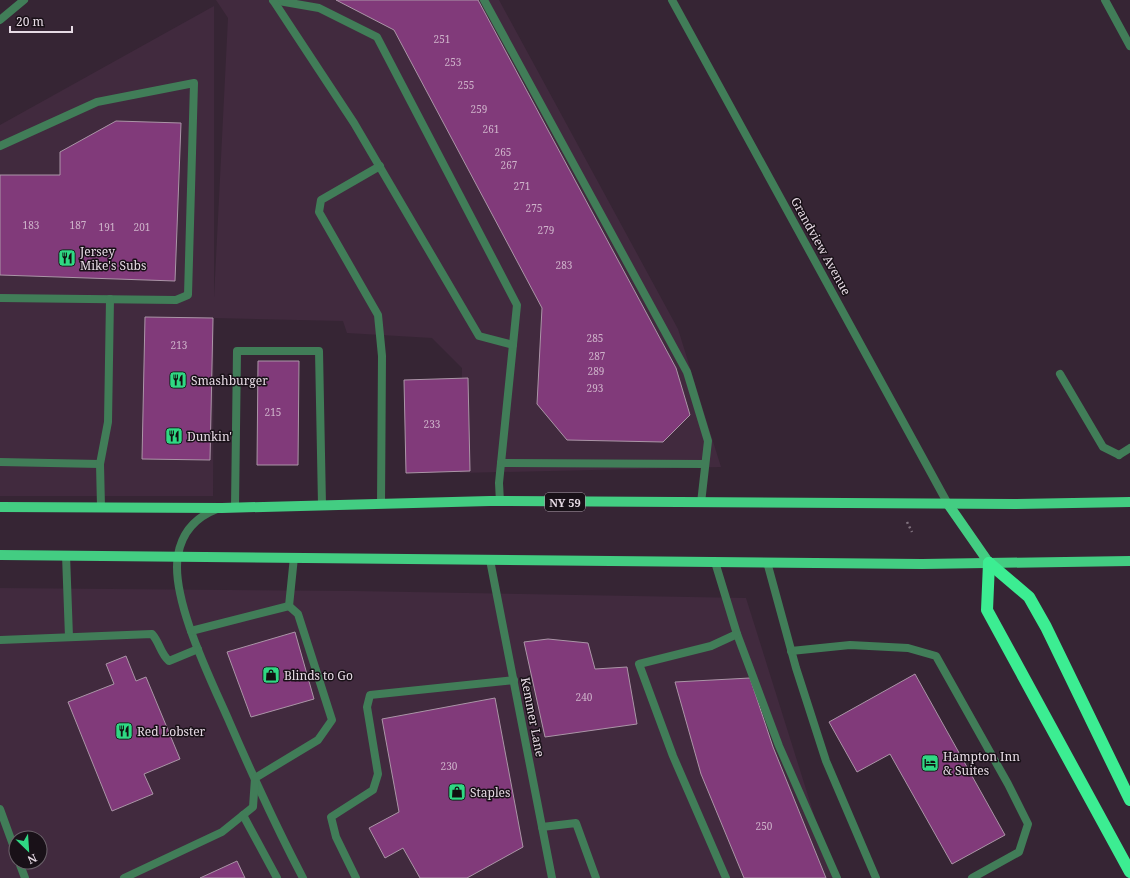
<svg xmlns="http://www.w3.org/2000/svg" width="1130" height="878" viewBox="0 0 1130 878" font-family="'Noto Serif',serif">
  <rect width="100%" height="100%" fill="#362534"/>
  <!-- built -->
  <g fill="#412a3e" fill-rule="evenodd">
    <polygon points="216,0 499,0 678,329 721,467 460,473 462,368 432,338 347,333 343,321 214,318 213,496 0,496 0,125 214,6 214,298 228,18"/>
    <path d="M 0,588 L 354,591 L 746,598 L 821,837 L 836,878 L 0,878 ZM 16,838 L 40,838 L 40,862 L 16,862 Z"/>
  </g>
  <!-- building -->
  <g fill="#813a7a" stroke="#ab95a7">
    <polygon points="336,0 478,0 676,368 690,415 663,442 567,440 537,404 542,308 394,30"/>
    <polygon points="116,121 181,123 175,281 0,275 0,175 60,175 60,152"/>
    <polygon points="145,317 213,318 210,460 142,459"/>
    <polygon points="258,361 299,361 298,465 257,465"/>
    <polygon points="468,378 470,471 406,473 404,380"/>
    <polygon points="295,632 314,699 251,717 227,652"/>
    <polygon points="548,639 588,643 595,669 627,667 637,724 545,737 524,642"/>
    <polygon points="126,656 136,681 146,677 180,759 144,774 153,794 112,811 68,702 114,684 106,664"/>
    <polygon points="915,674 1005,835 952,864 890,754 857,772 829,722"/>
    <polygon points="750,678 773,747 826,878 744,878 701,774 675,682"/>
    <polygon points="495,698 523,847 467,878 420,878 403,848 385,858 369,828 399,812 382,719"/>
    <polygon points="237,861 245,878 200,878"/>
  </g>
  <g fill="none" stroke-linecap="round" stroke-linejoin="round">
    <!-- path -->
    <polyline stroke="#81737f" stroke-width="2.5" stroke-dasharray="2 3" stroke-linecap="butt" points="907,522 912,532"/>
    <!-- service -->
    <g stroke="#417d58" stroke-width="8">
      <polyline points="273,0 319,8 377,37 517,305 499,483 500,502"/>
      <polyline points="273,0 354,123 479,336 513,345"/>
      <polyline points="484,0 687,372 708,441 701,503"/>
      <polyline points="0,20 24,0"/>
      <polyline points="0,146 97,102 194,83 188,295 176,300 0,298"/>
      <polyline points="380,166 321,200 319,212 378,315 382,356 381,504"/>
      <polyline points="1060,374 1103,447 1119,455"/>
      <polyline points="0,462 100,464"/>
      <polyline points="501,463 705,464"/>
      <polyline points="101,507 100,464 108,422 110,299"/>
      <polyline points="235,507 237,351 319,351 322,505"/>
      <path d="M 217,509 C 196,517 182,532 178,555 C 170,598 211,680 229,721 C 252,774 276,827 303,878"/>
      <polyline points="66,555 69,637"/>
      <polyline points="715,562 737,634 779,746 837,878"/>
      <polyline points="767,562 796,668 826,761 876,878"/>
      <polyline points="289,606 294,557"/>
      <polyline points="191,631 289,606"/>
      <path d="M 0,640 L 152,634 C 160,643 160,653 169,661 L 198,649"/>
      <polyline points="791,651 850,645 908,648 936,656 1008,784 1028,824 1019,852 972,878"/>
      <polyline points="0,809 16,853"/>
      <polyline points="243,815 277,878"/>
      <polyline points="542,827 576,823 596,878"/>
      <polyline points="19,862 25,878"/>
      <polyline points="124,878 222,832 253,807 255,778 318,740 332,720 298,614 289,606"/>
      <polyline points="356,878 336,837 331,817 373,790 378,774 367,707 370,695 514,680"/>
      <polyline points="726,878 673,756 639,664 711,646 737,634"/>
    </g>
    <!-- minor -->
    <g stroke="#417d58" stroke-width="8">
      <polyline points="672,0 948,504"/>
      <polyline points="1105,0 1130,46"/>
      <polyline points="1119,455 1130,448"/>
      <polyline points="490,560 552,878"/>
    </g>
    <!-- primary -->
    <g stroke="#43cd82" stroke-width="10">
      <polyline points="948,504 989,563"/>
      <polyline points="0,507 222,508 490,501 1014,504 1130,502"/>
      <polyline points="0,555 922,564 1130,561"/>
    </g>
    <!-- motorway -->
    <g stroke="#3ced92" stroke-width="12">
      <polyline points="989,563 987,610 1130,872"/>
      <polyline points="989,563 1029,597 1046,627 1130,800"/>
    </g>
  </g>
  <!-- icons -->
  <defs>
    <symbol id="restaurant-square" viewBox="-11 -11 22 22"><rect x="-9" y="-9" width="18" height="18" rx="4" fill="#2fd883" stroke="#191118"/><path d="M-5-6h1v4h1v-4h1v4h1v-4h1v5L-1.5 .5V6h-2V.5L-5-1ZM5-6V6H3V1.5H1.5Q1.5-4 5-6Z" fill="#111"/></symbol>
    <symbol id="shop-square" viewBox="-11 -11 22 22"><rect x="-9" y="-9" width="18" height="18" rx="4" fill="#2fd883" stroke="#191118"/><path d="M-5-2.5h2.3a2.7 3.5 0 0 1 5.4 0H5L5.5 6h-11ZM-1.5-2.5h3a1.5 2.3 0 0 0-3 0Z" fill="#111"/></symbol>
    <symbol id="hotel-square" viewBox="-11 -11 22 22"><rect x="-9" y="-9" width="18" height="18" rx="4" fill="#2fd883" stroke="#191118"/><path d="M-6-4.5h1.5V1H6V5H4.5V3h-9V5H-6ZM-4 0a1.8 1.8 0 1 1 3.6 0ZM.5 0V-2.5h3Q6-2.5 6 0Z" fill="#111"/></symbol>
  </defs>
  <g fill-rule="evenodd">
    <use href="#restaurant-square" x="57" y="248" width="20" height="20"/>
    <use href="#restaurant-square" x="168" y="370" width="20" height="20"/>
    <use href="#restaurant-square" x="164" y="426" width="20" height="20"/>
    <use href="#shop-square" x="261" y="665" width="20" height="20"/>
    <use href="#restaurant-square" x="114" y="721" width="20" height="20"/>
    <use href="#hotel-square" x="920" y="753" width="20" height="20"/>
    <use href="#shop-square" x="447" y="782" width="20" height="20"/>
  </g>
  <g text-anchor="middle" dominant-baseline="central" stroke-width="3" stroke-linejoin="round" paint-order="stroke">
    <!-- number labels -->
    <g font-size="10" fill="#ceb3ca">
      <text x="442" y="39">251</text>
      <text x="453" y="62">253</text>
      <text x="466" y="85">255</text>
      <text x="479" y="109">259</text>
      <text x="491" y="129">261</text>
      <text x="503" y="152">265</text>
      <text x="509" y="165">267</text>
      <text x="522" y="186">271</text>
      <text x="534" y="208">275</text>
      <text x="31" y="225">183</text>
      <text x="78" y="225">187</text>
      <text x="107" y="227">191</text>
      <text x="142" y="227">201</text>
      <text x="546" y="230">279</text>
      <text x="564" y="265">283</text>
      <text x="595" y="338">285</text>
      <text x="179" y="345">213</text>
      <text x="597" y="356">287</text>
      <text x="596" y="371">289</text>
      <text x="595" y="388">293</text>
      <text x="273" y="412">215</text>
      <text x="432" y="424">233</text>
      <text x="584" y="697">240</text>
      <text x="449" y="766">230</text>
      <text x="764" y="826">250</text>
    </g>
    <!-- shield labels -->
    <rect fill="#191118" stroke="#a99ea8" stroke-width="1" x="545" y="493" width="40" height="18" rx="3"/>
    <g font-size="11" font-weight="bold" fill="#e7dbe5">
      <text x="565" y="502">NY 59</text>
    </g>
    <!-- street labels -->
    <g font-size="12" fill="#e7dbe5" stroke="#191118">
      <text transform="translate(821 246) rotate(61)">Grandview Avenue</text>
      <text transform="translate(533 717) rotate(79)">Kemmer Lane</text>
    </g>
    <!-- poi labels -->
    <g font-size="12" fill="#e7dbe5" stroke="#191118" text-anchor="start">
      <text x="80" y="251">Jersey<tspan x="80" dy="14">Mike's Subs</tspan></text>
      <text x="191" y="380">Smashburger</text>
      <text x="187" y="436">Dunkin'</text>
      <text x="284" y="675">Blinds to Go</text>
      <text x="137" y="731">Red Lobster</text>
      <text x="943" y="756">Hampton Inn<tspan x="943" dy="14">&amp; Suites</tspan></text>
      <text x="470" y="792">Staples</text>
    </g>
  </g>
  <!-- north arrow -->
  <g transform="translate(28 850) rotate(155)"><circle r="19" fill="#191118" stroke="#6b626a"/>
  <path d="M0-3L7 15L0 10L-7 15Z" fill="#2fd883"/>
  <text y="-6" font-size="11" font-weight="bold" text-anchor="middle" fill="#e7dbe5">N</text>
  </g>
  <!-- scale -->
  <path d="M10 26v6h62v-6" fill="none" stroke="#e7dbe5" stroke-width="2"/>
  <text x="16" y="26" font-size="12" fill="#e7dbe5" stroke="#191118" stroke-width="3" paint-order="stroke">20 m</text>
</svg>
